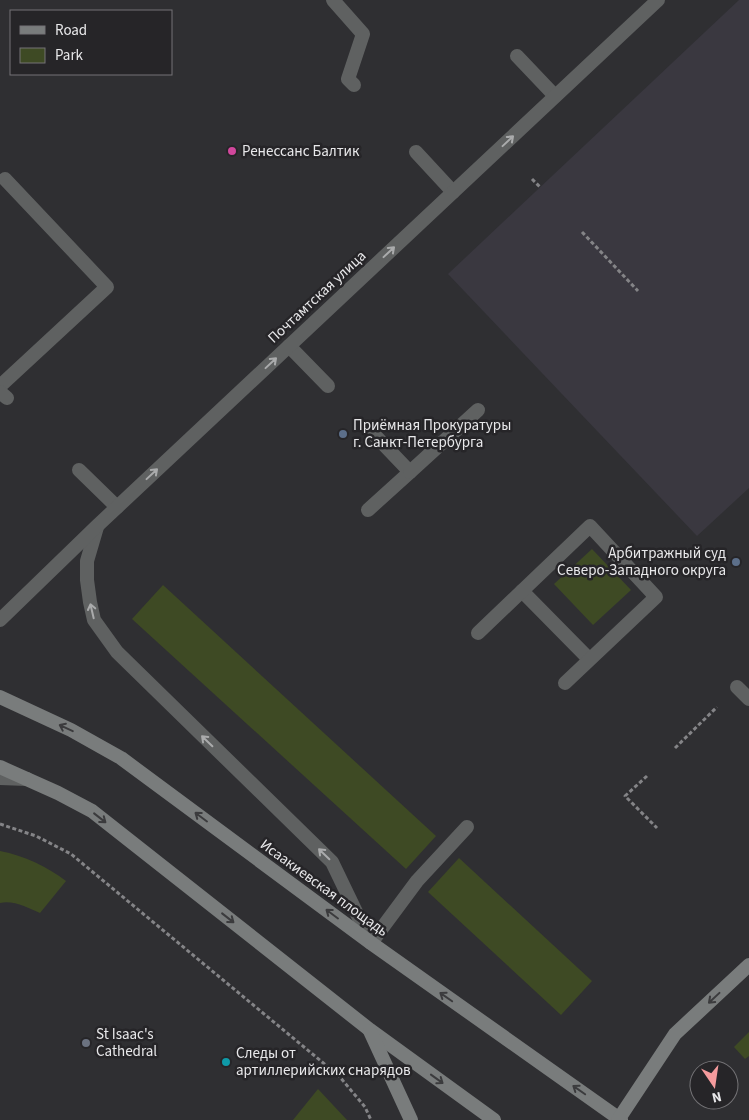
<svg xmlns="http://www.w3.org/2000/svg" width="749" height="1120" viewBox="0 0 749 1120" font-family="'Source Sans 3',sans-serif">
  <rect width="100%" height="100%" fill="#2f2f32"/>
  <!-- built -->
  <polygon fill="#3a3840" points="739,0 749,0 749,488 697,536 448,274"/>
  <!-- green -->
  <g fill="#3e4a24">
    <polygon points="592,549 631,590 593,625 554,584"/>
    <polygon points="163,585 436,836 406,869 132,619"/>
    <path d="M 0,851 C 25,856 46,866 66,881 L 40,913 C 28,908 14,900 0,903 Z"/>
    <polygon points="459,858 592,981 561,1015 428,892"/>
    <polygon points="749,1032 749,1056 745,1059 734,1047"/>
    <polygon points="318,1089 347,1120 293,1120"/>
  </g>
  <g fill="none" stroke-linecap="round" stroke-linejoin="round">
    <!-- path -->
    <g stroke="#848487" stroke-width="3" stroke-dasharray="4 2.5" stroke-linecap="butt">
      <polyline points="532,179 540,187"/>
      <polyline points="582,232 638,291"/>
      <polyline points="675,748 717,707"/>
      <polyline points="647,776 625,796 657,828"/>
      <polyline points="0,824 36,836 71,854 339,1076 365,1107 371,1120"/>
    </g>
    <!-- service -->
    <g stroke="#5f6161" stroke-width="14">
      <polyline points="333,0 363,34 348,79 354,85"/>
      <polyline points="517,56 555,96"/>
      <polyline points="416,152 453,192"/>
      <polyline points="289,346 328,386"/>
      <polyline points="0,386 107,287 5,179"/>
      <polyline points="0,392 7,398"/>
      <polyline points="367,427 410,472 368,510"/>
      <polyline points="79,470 117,507"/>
      <polyline points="410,472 478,410"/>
      <polyline points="522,591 589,659"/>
      <polyline points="478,633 590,526 656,597 565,683"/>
      <polyline points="737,687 749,699"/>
      <polyline points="371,943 417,881 467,827"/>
    </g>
    <!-- tertiary -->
    <g stroke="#5f6161" stroke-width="14">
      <polyline points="97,527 87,561 87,580 90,602 94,620 117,652 332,862 371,943"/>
      <polyline points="0,620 97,526 658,0"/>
      <polyline points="0,778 27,779"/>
    </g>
    <!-- secondary -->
    <g stroke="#797c7c" stroke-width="14">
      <polyline points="0,697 71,730 121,758 371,943 621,1120"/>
      <polyline points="0,767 58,793 92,811 370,1030 494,1120"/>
      <polyline points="370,1031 411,1120"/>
      <polyline points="618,1120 675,1034 749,965"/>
    </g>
  </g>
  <!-- one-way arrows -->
  <defs><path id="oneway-shaft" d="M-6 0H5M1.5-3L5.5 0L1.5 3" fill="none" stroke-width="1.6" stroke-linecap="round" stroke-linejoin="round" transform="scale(1.25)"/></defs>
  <g stroke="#aaabac">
    <use href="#oneway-shaft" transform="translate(508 141) rotate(-43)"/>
    <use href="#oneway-shaft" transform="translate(389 252) rotate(-43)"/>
    <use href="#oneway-shaft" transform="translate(271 363) rotate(-43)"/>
    <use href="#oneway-shaft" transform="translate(152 474) rotate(-43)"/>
    <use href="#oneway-shaft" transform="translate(92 611) rotate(-103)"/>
    <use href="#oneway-shaft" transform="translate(207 741) rotate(-136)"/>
    <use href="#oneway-shaft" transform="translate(324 854) rotate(-136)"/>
  </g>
  <g stroke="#3b3b3d">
    <use href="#oneway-shaft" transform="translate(66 728) rotate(-155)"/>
    <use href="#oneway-shaft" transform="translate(201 817) rotate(-143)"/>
    <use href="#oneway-shaft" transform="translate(100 818) rotate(38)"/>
    <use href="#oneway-shaft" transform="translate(332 914) rotate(-143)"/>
    <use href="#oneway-shaft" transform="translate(228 918) rotate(38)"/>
    <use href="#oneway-shaft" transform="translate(446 997) rotate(-145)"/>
    <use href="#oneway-shaft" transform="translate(714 998) rotate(137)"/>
    <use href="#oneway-shaft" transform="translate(437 1079) rotate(36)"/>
    <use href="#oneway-shaft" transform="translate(579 1090) rotate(-145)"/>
  </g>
  <!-- markers -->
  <circle fill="#d1479c" stroke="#262528" stroke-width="2" cx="232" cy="151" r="5"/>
  <g fill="#5c6f8a" stroke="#262528" stroke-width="2">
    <circle cx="343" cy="434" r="5"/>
    <circle cx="736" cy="562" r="5"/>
  </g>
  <circle fill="#6b7280" stroke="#262528" stroke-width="2" cx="86" cy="1043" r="5"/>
  <circle fill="#0f9aa8" stroke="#262528" stroke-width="2" cx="226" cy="1062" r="5"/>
  <g text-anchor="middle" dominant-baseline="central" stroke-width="5" stroke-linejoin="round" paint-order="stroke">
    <!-- poi labels -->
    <g font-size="15" fill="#e8e8ea" stroke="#262528" text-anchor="start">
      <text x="242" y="151">Ренессанс Балтик</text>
      <text x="353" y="425">Приёмная Прокуратуры<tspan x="353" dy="17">г. Санкт-Петербурга</tspan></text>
      <text x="726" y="553" text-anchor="end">Арбитражный суд<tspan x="726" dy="17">Северо-Западного округа</tspan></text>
      <text x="96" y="1034">St Isaac's<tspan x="96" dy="17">Cathedral</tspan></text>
      <text x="236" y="1053">Следы от<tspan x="236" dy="17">артиллерийских снарядов</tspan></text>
    </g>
    <!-- street labels -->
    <g font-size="15" fill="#e8e8ea" stroke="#262528">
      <text transform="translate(317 297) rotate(-43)">Почтамтская улица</text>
      <text transform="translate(324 888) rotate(36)">Исаакиевская площадь</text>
    </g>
  </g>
  <!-- legend -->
  <rect x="10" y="10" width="162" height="65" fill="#262528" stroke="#747376"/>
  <rect x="20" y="26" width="25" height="8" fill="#797c7c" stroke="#747376"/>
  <text x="55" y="35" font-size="15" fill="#e8e8ea">Road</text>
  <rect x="20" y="48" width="25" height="15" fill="#3e4a24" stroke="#747376"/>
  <text x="55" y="60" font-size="15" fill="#e8e8ea">Park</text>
  <!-- north arrow -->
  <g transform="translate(714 1085) rotate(167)"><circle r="24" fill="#262528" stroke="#747376"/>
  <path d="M0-4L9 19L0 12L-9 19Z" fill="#f59b9d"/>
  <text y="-8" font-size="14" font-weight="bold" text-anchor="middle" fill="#e8e8ea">N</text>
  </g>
</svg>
